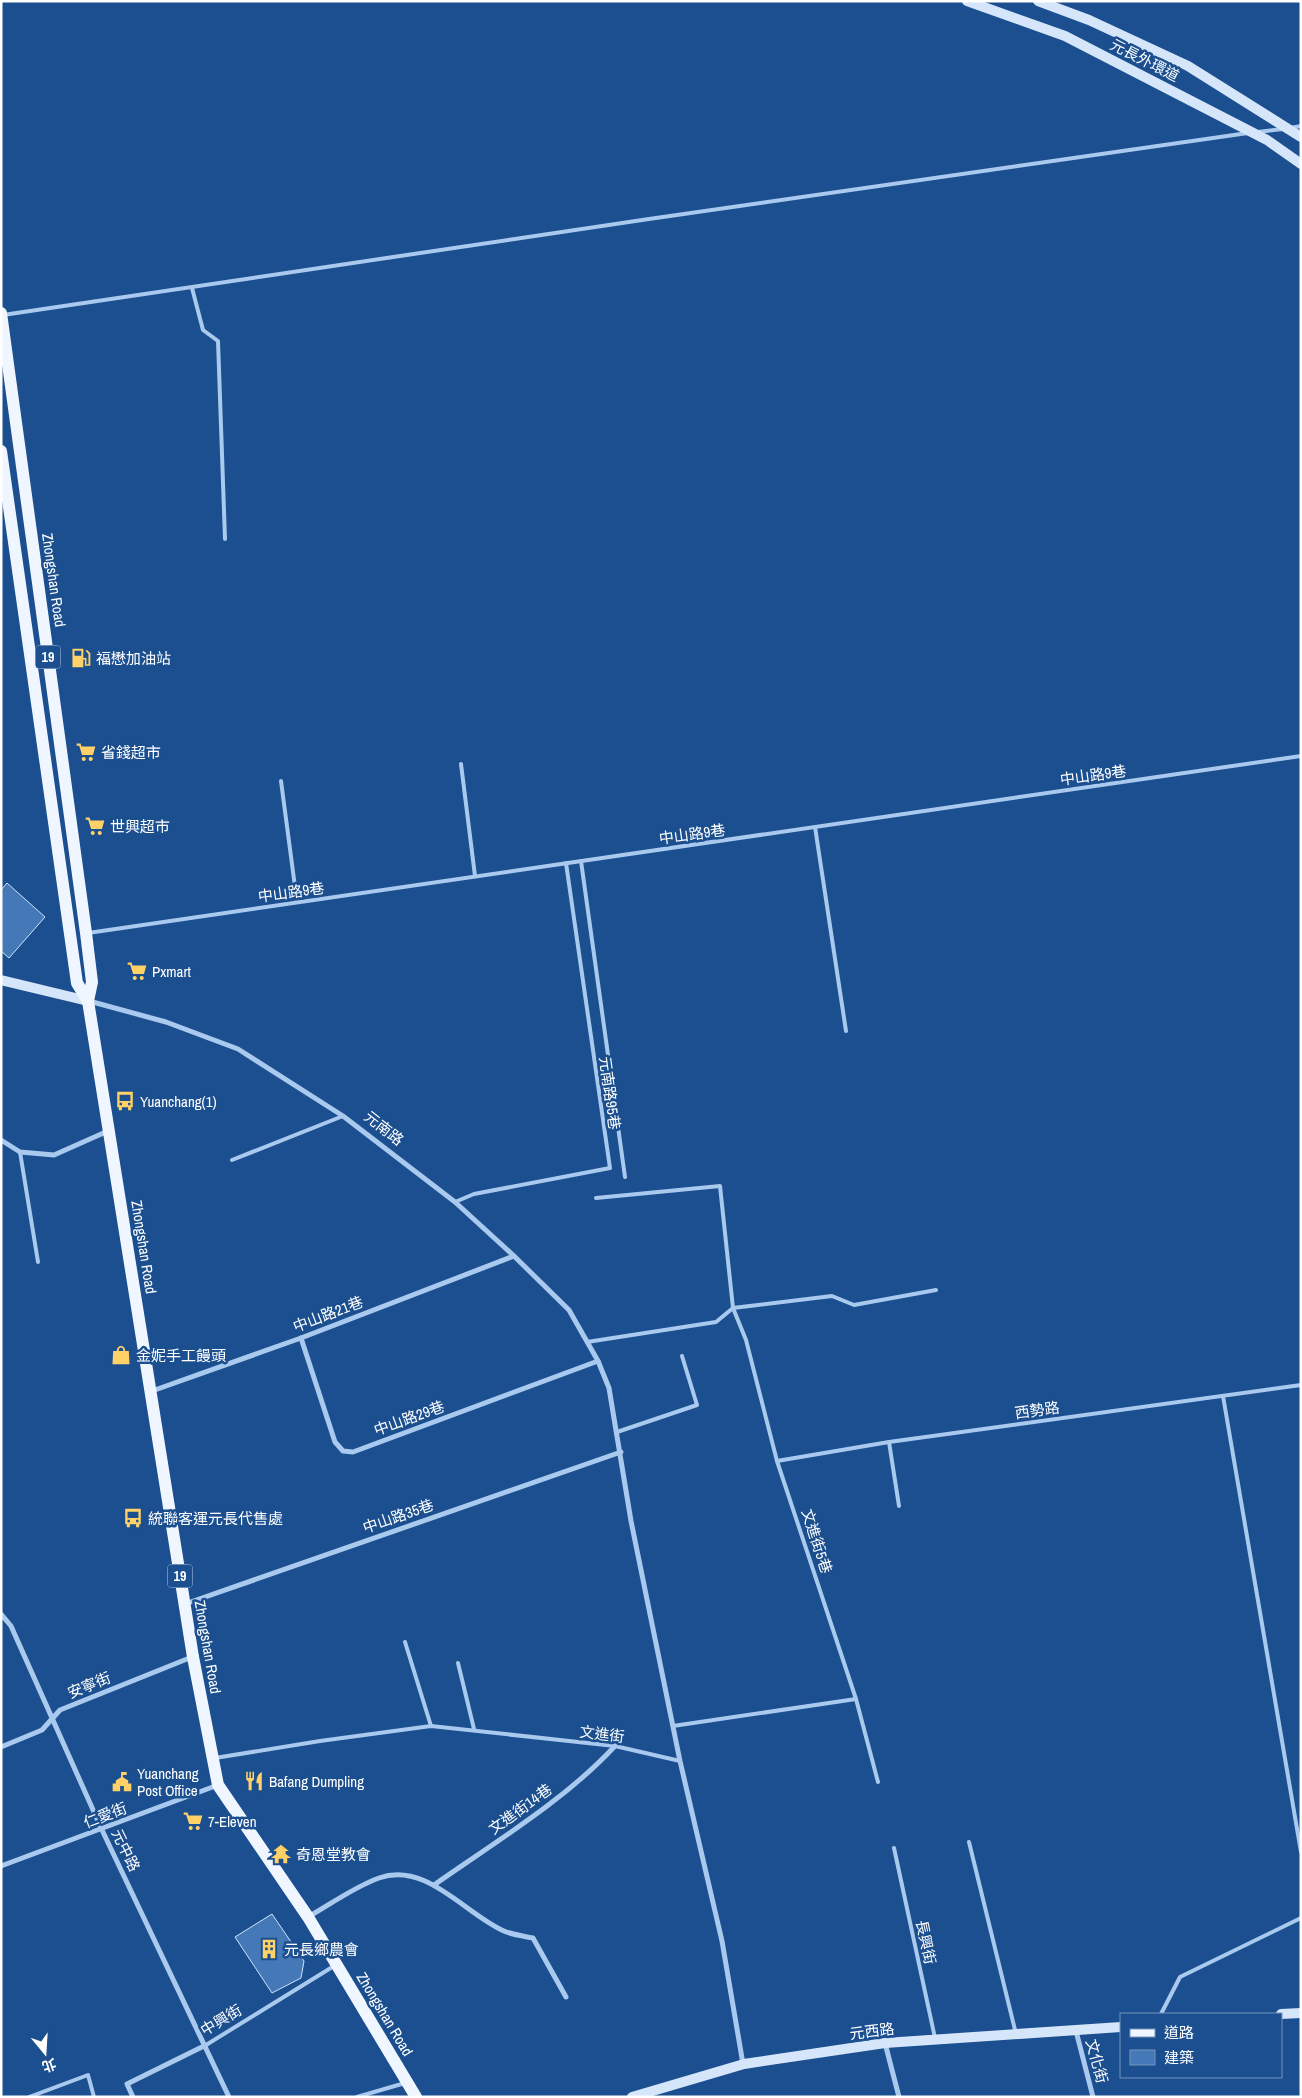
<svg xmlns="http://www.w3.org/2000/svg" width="1302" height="2098" viewBox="0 0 1302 2098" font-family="'Archivo Narrow','Noto Sans TC',sans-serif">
  <rect width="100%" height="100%" fill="#1b4f8f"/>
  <!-- building -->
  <g fill="#4478b7" stroke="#cfe3fa">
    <polygon points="7,883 45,917 9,958 1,951 1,890"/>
    <polygon points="272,1914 304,1961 301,1978 272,1993 235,1937"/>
  </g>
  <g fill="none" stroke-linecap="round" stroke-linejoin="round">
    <!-- lane -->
    <g stroke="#a9c9ee" stroke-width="4">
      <polyline points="1290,128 1301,126"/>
      <polyline points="1258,132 1283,129"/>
      <polyline points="192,288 203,330 218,341 225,539"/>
      <polyline points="3,315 649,219 1248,133"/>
      <polyline points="461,764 475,876"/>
      <polyline points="281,781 297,902"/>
      <polyline points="815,827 846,1031"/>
      <polyline points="581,861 625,1177"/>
      <polyline points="88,933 1301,756"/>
      <polyline points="20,1152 38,1262"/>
      <polyline points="232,1160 343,1116"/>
      <polyline points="455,1202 474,1194 610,1168 566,863"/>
      <polyline points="587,1342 716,1322 733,1308 720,1186 596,1198"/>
      <polyline points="1223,1396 1301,1852"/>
      <polyline points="617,1432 697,1405 682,1356"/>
      <polyline points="889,1442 899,1506"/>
      <polyline points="777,1461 889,1442 1301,1385"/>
      <polyline points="405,1642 431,1726"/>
      <polyline points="458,1663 474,1729"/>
      <polyline points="673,1726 856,1699"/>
      <polyline points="215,1758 320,1741 431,1726 615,1746 680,1761"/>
      <polyline points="878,1782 856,1699 777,1461 746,1340 733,1308 832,1296 854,1305 936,1290"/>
      <polyline points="969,1842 1016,2034"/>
      <polyline points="894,1848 935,2038"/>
      <polyline points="1161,2014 1180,1977 1301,1918"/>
      <polyline points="206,2045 334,1966"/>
      <polyline points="29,2097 88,2075 94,2097"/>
      <polyline points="357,2097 405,2083"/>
    </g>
    <!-- street -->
    <g stroke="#a9c9ee" stroke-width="5">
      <polyline points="89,1001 166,1022 238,1049 343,1116 455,1202 514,1256 569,1310 598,1361 609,1388 631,1521 680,1761 722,1941 743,2064"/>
      <polyline points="1,1140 20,1152 54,1155 108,1131"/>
      <polyline points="301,1338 335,1442 343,1451 353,1452 598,1361"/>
      <polyline points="152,1391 301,1338 514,1256"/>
      <polyline points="185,1604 621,1452"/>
      <polyline points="1,1614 11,1626 102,1830 229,2097"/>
      <polyline points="1,1747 42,1730 60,1710 192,1657"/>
      <polyline points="1,1866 218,1785"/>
      <path d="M 434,1885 C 495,1842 564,1801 615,1746"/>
      <path d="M 308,1917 C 331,1904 354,1887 379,1878 C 426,1861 465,1914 504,1931 C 513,1935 524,1936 533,1938 L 566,1997"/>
      <polyline points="1076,2031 1093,2097"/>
      <polyline points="885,2043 899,2097"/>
      <polyline points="133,2097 127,2084 206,2045"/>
    </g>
    <!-- secondary -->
    <g stroke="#d6e6fa" stroke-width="10">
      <polyline points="967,1 1065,36 1267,140 1301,164"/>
      <polyline points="1038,1 1089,20 1188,66 1301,137"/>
      <polyline points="1,980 88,1001"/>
      <polyline points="1281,2014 1301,2013"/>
      <polyline points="632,2097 744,2064 885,2043 1121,2027"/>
    </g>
    <!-- primary -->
    <g stroke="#f0f6ff" stroke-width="12">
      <polyline points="1,313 86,933 92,982 88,1001 193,1657 218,1785 308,1917 416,2097"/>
      <polyline points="1,451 77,983 88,1001"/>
    </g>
  </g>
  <!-- icons -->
  <defs>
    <symbol id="fuel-bare" viewBox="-9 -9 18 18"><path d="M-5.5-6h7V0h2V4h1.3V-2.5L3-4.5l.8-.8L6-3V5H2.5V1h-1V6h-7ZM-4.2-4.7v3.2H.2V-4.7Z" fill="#ffd166" stroke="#1b4f8f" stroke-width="2.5" paint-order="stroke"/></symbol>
    <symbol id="supermarket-bare" viewBox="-9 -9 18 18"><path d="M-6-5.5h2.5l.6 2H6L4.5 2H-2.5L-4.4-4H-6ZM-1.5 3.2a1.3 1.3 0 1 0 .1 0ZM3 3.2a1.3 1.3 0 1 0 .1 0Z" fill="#ffd166" stroke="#1b4f8f" stroke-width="2.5" paint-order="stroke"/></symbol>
    <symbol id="bus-bare" viewBox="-9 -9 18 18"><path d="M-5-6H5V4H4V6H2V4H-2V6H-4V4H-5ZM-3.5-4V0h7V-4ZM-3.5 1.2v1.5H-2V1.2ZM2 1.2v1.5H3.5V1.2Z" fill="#ffd166" stroke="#1b4f8f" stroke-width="2.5" paint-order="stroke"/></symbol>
    <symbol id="shop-bare" viewBox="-9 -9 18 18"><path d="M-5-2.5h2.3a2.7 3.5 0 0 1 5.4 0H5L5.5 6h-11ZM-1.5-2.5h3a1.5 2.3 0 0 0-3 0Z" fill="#ffd166" stroke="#1b4f8f" stroke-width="2.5" paint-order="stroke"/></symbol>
    <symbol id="restaurant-bare" viewBox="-9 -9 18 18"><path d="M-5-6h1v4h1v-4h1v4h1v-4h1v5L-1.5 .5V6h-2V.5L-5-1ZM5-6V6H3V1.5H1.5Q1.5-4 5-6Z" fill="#ffd166" stroke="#1b4f8f" stroke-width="2.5" paint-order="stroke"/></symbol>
    <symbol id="civic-bare" viewBox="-9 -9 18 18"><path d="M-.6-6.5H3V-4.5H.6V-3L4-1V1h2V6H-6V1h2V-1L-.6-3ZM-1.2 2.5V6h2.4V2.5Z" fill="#ffd166" stroke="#1b4f8f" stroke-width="2.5" paint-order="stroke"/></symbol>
    <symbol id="temple-bare" viewBox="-9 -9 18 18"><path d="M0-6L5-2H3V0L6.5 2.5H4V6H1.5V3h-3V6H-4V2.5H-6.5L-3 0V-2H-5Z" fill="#ffd166" stroke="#1b4f8f" stroke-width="2.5" paint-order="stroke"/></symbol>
    <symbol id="building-bare" viewBox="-9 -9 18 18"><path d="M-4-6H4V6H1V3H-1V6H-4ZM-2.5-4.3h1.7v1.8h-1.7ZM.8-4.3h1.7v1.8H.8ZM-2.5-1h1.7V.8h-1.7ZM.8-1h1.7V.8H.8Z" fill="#ffd166" stroke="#1b4f8f" stroke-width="2.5" paint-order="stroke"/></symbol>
  </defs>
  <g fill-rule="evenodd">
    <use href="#fuel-bare" x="67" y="644" width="28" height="28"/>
    <use href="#supermarket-bare" x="72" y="738" width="28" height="28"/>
    <use href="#supermarket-bare" x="81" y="812" width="28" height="28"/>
    <use href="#supermarket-bare" x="123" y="957" width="28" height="28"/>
    <use href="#bus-bare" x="111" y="1087" width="28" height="28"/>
    <use href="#shop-bare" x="107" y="1341" width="28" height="28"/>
    <use href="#bus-bare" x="119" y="1504" width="28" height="28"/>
    <use href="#restaurant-bare" x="240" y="1767" width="28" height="28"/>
    <use href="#civic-bare" x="108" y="1768" width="28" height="28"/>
    <use href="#supermarket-bare" x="179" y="1807" width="28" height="28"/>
    <use href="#temple-bare" x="267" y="1840" width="28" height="28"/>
    <use href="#building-bare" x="255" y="1935" width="28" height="28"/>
  </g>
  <g text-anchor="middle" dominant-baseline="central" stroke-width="5" stroke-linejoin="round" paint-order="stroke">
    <!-- shield labels -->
    <g fill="#1b4f8f" stroke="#bbcadd" stroke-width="1">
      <rect x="35.5" y="645.5" width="25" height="23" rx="4"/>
      <rect x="167.5" y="1564.5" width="25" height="23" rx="4"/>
    </g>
    <g font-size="14" font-weight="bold" fill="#fff">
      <text x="48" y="657">19</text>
      <text x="180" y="1576">19</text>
    </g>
    <!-- street labels -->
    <g font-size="15" fill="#fff" stroke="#1b4f8f">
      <text transform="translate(1145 60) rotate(27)">元長外環道</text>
      <text transform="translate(54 580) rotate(82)">Zhongshan Road</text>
      <text transform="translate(1093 775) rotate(-8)">中山路9巷</text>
      <text transform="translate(692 834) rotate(-8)">中山路9巷</text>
      <text transform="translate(291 892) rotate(-8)">中山路9巷</text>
      <text transform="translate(610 1093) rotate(82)">元南路95巷</text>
      <text transform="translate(384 1128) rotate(38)">元南路</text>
      <text transform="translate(144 1247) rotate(81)">Zhongshan Road</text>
      <text transform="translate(328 1314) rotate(-21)">中山路21巷</text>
      <text transform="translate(1037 1410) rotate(-8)">西勢路</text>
      <text transform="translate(409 1418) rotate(-20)">中山路29巷</text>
      <text transform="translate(398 1516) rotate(-19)">中山路35巷</text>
      <text transform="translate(817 1541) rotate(72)">文進街5巷</text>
      <text transform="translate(208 1647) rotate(80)">Zhongshan Road</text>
      <text transform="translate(89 1685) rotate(-22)">安寧街</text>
      <text transform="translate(602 1734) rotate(7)">文進街</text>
      <text transform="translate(520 1809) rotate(-36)">文進街14巷</text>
      <text transform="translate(105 1815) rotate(-21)">仁愛街</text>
      <text transform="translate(126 1850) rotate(64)">元中路</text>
      <text transform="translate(926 1942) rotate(78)">長興街</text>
      <text transform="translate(385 2014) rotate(59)">Zhongshan Road</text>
      <text transform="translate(221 2020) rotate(-31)">中興街</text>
      <text transform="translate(872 2031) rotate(-7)">元西路</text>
      <text transform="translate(1097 2061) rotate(75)">文化街</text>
    </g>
    <!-- poi labels -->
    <g font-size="15" fill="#fff" stroke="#1b4f8f" text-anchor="start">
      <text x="96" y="658">福懋加油站</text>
      <text x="101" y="752">省錢超市</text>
      <text x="110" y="826">世興超市</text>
      <text x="152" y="971">Pxmart</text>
      <text x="140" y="1101">Yuanchang(1)</text>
      <text x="136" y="1355">金妮手工饅頭</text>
      <text x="148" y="1518">統聯客運元長代售處</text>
      <text x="137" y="1773">Yuanchang<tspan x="137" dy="17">Post Office</tspan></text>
      <text x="269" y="1781">Bafang Dumpling</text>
      <text x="208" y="1821">7-Eleven</text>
      <text x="296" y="1854">奇恩堂教會</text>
      <text x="284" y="1949">元長鄉農會</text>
    </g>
  </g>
  <!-- border -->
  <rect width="1302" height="2098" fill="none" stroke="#ffffff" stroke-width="5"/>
  <!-- legend -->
  <rect x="1120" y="2013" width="162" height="65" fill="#1b4f8f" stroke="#7695bc"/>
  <rect x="1130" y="2029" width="25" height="8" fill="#f0f6ff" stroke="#7695bc"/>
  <text x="1164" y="2038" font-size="15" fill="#ffffff">道路</text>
  <rect x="1130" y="2050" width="25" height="15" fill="#4478b7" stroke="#7695bc"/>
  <text x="1164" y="2063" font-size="15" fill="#ffffff">建築</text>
  <!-- north arrow -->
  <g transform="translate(45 2053) rotate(162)" stroke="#1b4f8f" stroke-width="4" paint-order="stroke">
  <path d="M0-4L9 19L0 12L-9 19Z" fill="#ffffff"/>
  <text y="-8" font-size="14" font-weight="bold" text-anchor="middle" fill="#ffffff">北</text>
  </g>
</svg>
